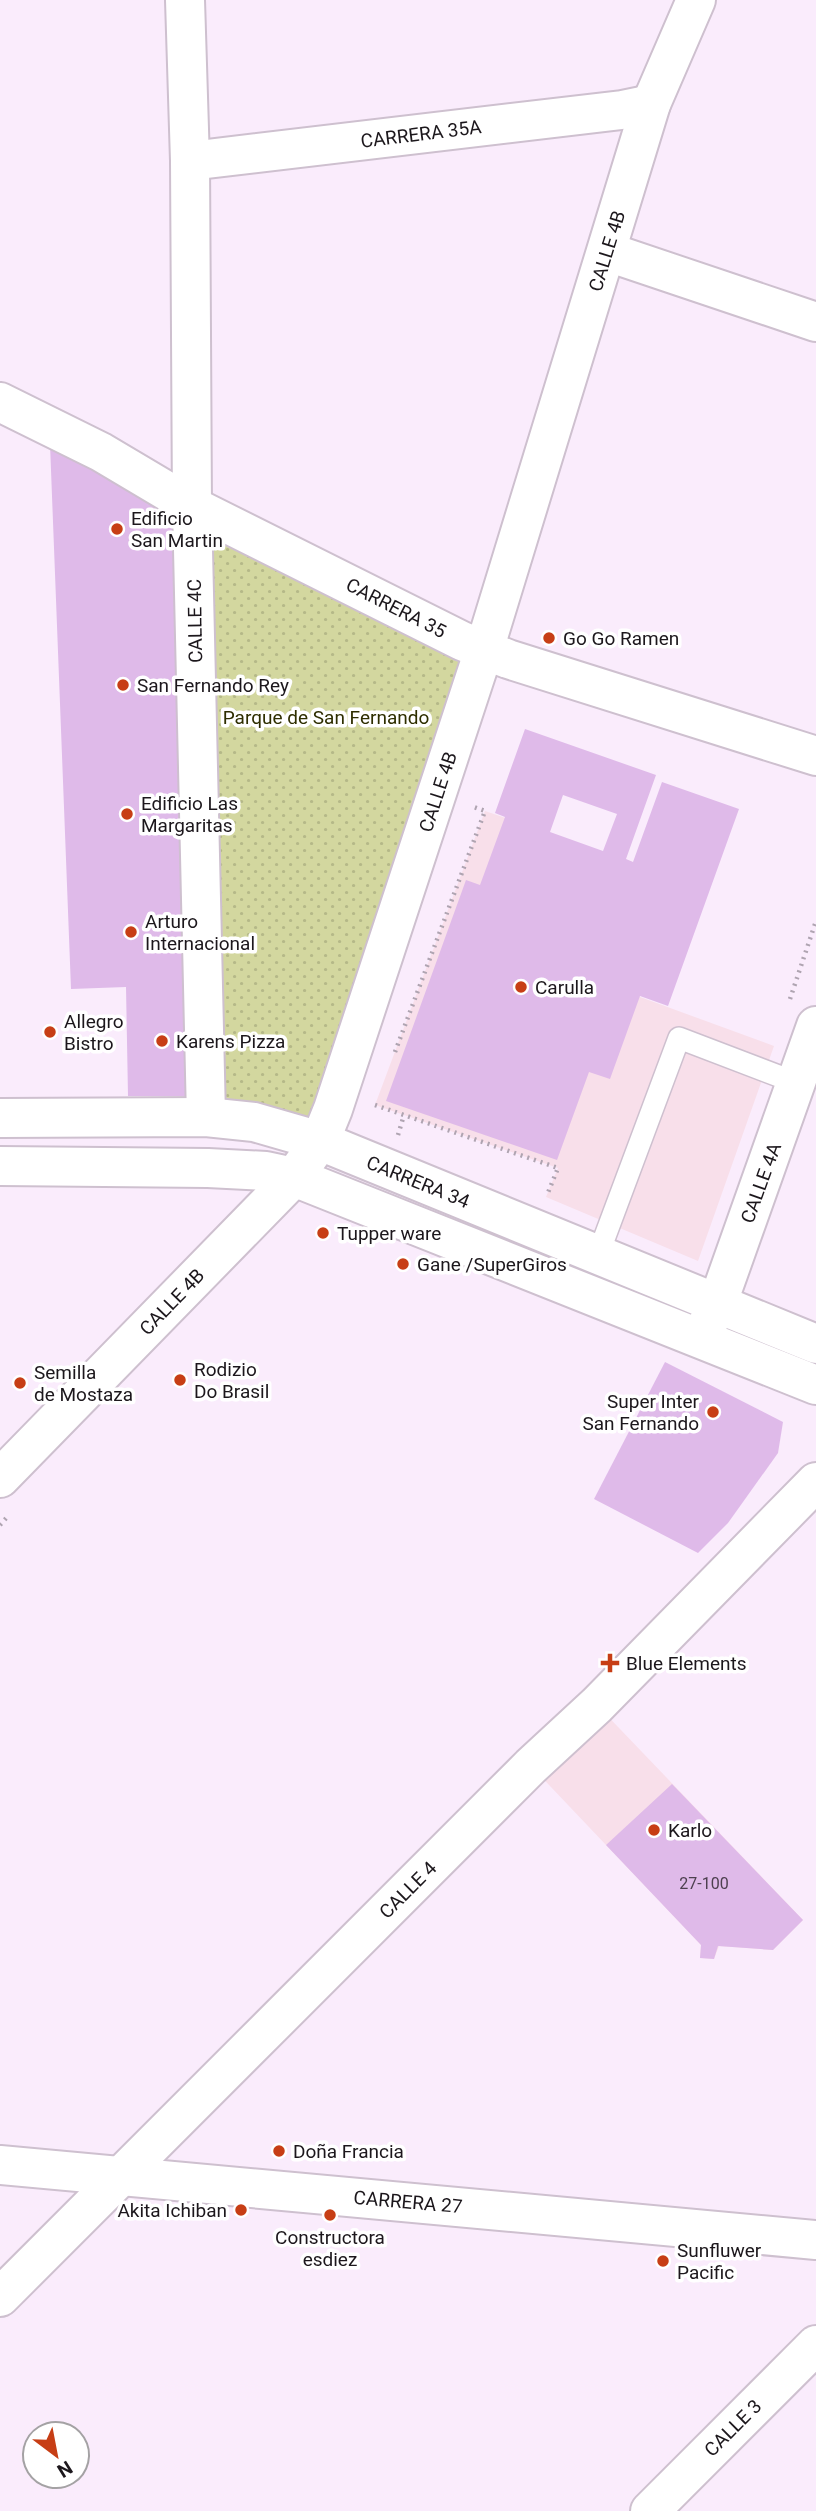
<svg xmlns="http://www.w3.org/2000/svg" width="816" height="2511" viewBox="0 0 816 2511" font-family="Roboto,sans-serif">
  <defs>
    <pattern id="green-dots" width="8" height="8" patternUnits="userSpaceOnUse" patternTransform="scale(1.75)"><rect width="8" height="8" fill="#d3d79f"/><path d="M2 2h.1M6 6h.1" fill="none" stroke="#b5b888" stroke-width="1.8" stroke-linecap="round"/></pattern>
  </defs>
  <rect width="100%" height="100%" fill="#faecfc"/>
  <!-- commercial -->
  <g fill="#f8dfea">
    <polygon points="485,811 633,862 591,979 774,1046 698,1261 546,1197 558,1168 375,1105"/>
    <polygon points="597,1705 803,1920 773,1950 719,1946 714,1959 700,1958 701,1945 531,1766"/>
  </g>
  <!-- green -->
  <polygon fill="url(#green-dots)" points="192,506 484,650 320,1141 206,1117"/>
  <!-- building -->
  <g fill="#dfbae9" fill-rule="evenodd">
    <polygon points="50,444 180,512 199,1096 128,1096 126,987 71,989"/>
    <path d="M 525,729 L 656,775 L 626,859 L 633,862 L 662,782 L 739,809 L 668,1006 L 640,996 L 610,1079 L 589,1072 L 557,1160 L 386,1101 L 466,880 L 480,885 L 505,817 L 495,813 ZM 563,795 L 617,814 L 603,851 L 550,832 Z"/>
    <polygon points="665,1362 783,1422 778,1453 728,1523 698,1553 594,1499"/>
    <polygon points="672,1784 803,1920 773,1950 718,1946 714,1959 700,1958 701,1945 606,1845"/>
  </g>
  <g fill="none" stroke-linecap="round" stroke-linejoin="round">
    <defs>
      <polyline id="service" points="598,1255 679,1038 797,1083"/>
      <g id="minor">
        <polyline points="185,0 190,161 192,506 206,1117"/>
        <polyline points="190,161 622,110 651,104"/>
        <polyline points="608,252 816,322"/>
        <polyline points="0,402 101,452 192,506 462,641 508,659 816,756"/>
        <polyline points="320,1141 816,1344"/>
        <polyline points="706,1327 717,1305 816,1026"/>
        <polyline points="0,2297 531,1766 597,1705 816,1482"/>
        <polyline points="650,2511 816,2345"/>
      </g>
      <g id="tertiary">
        <polyline points="0,1118 206,1117 254,1122 320,1141"/>
        <polyline points="0,1166 208,1168 266,1171 294,1177 816,1385"/>
        <polyline points="0,1478 294,1177 320,1141 333,1109 484,650 651,104 696,0"/>
        <polyline points="0,2165 816,2240"/>
      </g>
    </defs>
    <!-- service casing -->
    <use href="#service" stroke="#cec0cf" stroke-width="24"/>
    <!-- minor casing -->
    <use href="#minor" stroke="#cec0cf" stroke-width="42"/>
    <!-- tertiary casing -->
    <use href="#tertiary" stroke="#cec0cf" stroke-width="42"/>
    <!-- path -->
    <g stroke="#afa4b1" stroke-width="4.5" stroke-dasharray="2 5" stroke-linecap="butt">
      <polyline points="790,999 816,921"/>
      <polyline points="395,1052 485,811 471,806"/>
      <polyline points="375,1105 558,1168 547,1195"/>
      <polyline points="398,1135 404,1115"/>
      <polyline points="0,1525 9,1515"/>
    </g>
    <!-- service -->
    <use href="#service" stroke="#fff" stroke-width="21"/>
    <!-- minor -->
    <use href="#minor" stroke="#fff" stroke-width="38"/>
    <!-- tertiary -->
    <use href="#tertiary" stroke="#fff" stroke-width="38"/>
  </g>
  <!-- markers -->
  <g fill="#c73e15" stroke="#fff" stroke-width="2.5">
    <circle cx="117" cy="529" r="7"/>
    <circle cx="549" cy="638" r="7"/>
    <circle cx="123" cy="685" r="7"/>
    <circle cx="127" cy="814" r="7"/>
    <circle cx="131" cy="932" r="7"/>
    <circle cx="521" cy="987" r="7"/>
    <circle cx="50" cy="1032" r="7"/>
    <circle cx="162" cy="1041" r="7"/>
    <circle cx="323" cy="1233" r="7"/>
    <circle cx="403" cy="1264" r="7"/>
    <circle cx="180" cy="1380" r="7"/>
    <circle cx="20" cy="1383" r="7"/>
    <circle cx="713" cy="1412" r="7"/>
    <path d="M606.5 1652.5h7v7h7v7h-7v7h-7v-7h-7v-7h7z"/>
    <circle cx="654" cy="1830" r="7"/>
    <circle cx="279" cy="2151" r="7"/>
    <circle cx="241" cy="2210" r="7"/>
    <circle cx="330" cy="2215" r="7"/>
    <circle cx="663" cy="2261" r="7"/>
  </g>
  <g text-anchor="middle" dominant-baseline="central" stroke-width="7" stroke-linejoin="round" paint-order="stroke">
    <!-- number labels -->
    <g font-size="16" fill="#4d404f">
      <text x="704" y="1883">27-100</text>
    </g>
    <!-- street labels -->
    <g font-size="19" fill="#1c171c" stroke="#fff">
      <text transform="translate(421 134) rotate(-7)">CARRERA 35A</text>
      <text transform="translate(607 251) rotate(-73)">CALLE 4B</text>
      <text transform="translate(396 608) rotate(27)">CARRERA 35</text>
      <text transform="translate(195 621) rotate(-91)">CALLE 4C</text>
      <text transform="translate(438 792) rotate(-72)">CALLE 4B</text>
      <text transform="translate(418 1182) rotate(22)">CARRERA 34</text>
      <text transform="translate(761 1183) rotate(-70)">CALLE 4A</text>
      <text transform="translate(172 1302) rotate(-46)">CALLE 4B</text>
      <text transform="translate(408 1890) rotate(-45)">CALLE 4</text>
      <text transform="translate(408 2202) rotate(5)">CARRERA 27</text>
      <text transform="translate(733 2428) rotate(-45)">CALLE 3</text>
    </g>
    <!-- poi labels -->
    <g font-size="19" fill="#1c171c" stroke="#fff" text-anchor="start">
      <text x="131" y="518">Edificio<tspan x="131" dy="22">San Martin</tspan></text>
      <text x="563" y="638">Go Go Ramen</text>
      <text x="137" y="685">San Fernando Rey</text>
      <text x="141" y="803">Edificio Las<tspan x="141" dy="22">Margaritas</tspan></text>
      <text x="145" y="921">Arturo<tspan x="145" dy="22">Internacional</tspan></text>
      <text x="535" y="987">Carulla</text>
      <text x="64" y="1021">Allegro<tspan x="64" dy="22">Bistro</tspan></text>
      <text x="176" y="1041">Karens Pizza</text>
      <text x="337" y="1233">Tupper ware</text>
      <text x="417" y="1264">Gane /SuperGiros</text>
      <text x="194" y="1369">Rodizio<tspan x="194" dy="22">Do Brasil</tspan></text>
      <text x="34" y="1372">Semilla<tspan x="34" dy="22">de Mostaza</tspan></text>
      <text x="699" y="1401" text-anchor="end">Super Inter<tspan x="699" dy="22">San Fernando</tspan></text>
      <text x="626" y="1663">Blue Elements</text>
      <text x="668" y="1830">Karlo</text>
      <text x="293" y="2151">Doña Francia</text>
      <text x="227" y="2210" text-anchor="end">Akita Ichiban</text>
      <text x="330" y="2237" text-anchor="middle">Constructora<tspan x="330" dy="22">esdiez</tspan></text>
      <text x="677" y="2250">Sunfluwer<tspan x="677" dy="22">Pacific</tspan></text>
    </g>
    <!-- park labels -->
    <g font-size="19" fill="#2e2e00" stroke="#fff">
      <text x="326" y="717">Parque de San Fernando</text>
    </g>
  </g>
  <!-- north arrow -->
  <g transform="translate(56 2455) rotate(148)"><circle r="33" fill="#ffffff" stroke="#a4a2a4" stroke-width="2"/>
  <path d="M0-5L12 26L0 18L-12 26Z" fill="#c73e15"/>
  <text y="-10" font-size="19" font-weight="bold" text-anchor="middle" fill="#1c171c">N</text>
  </g>
</svg>
